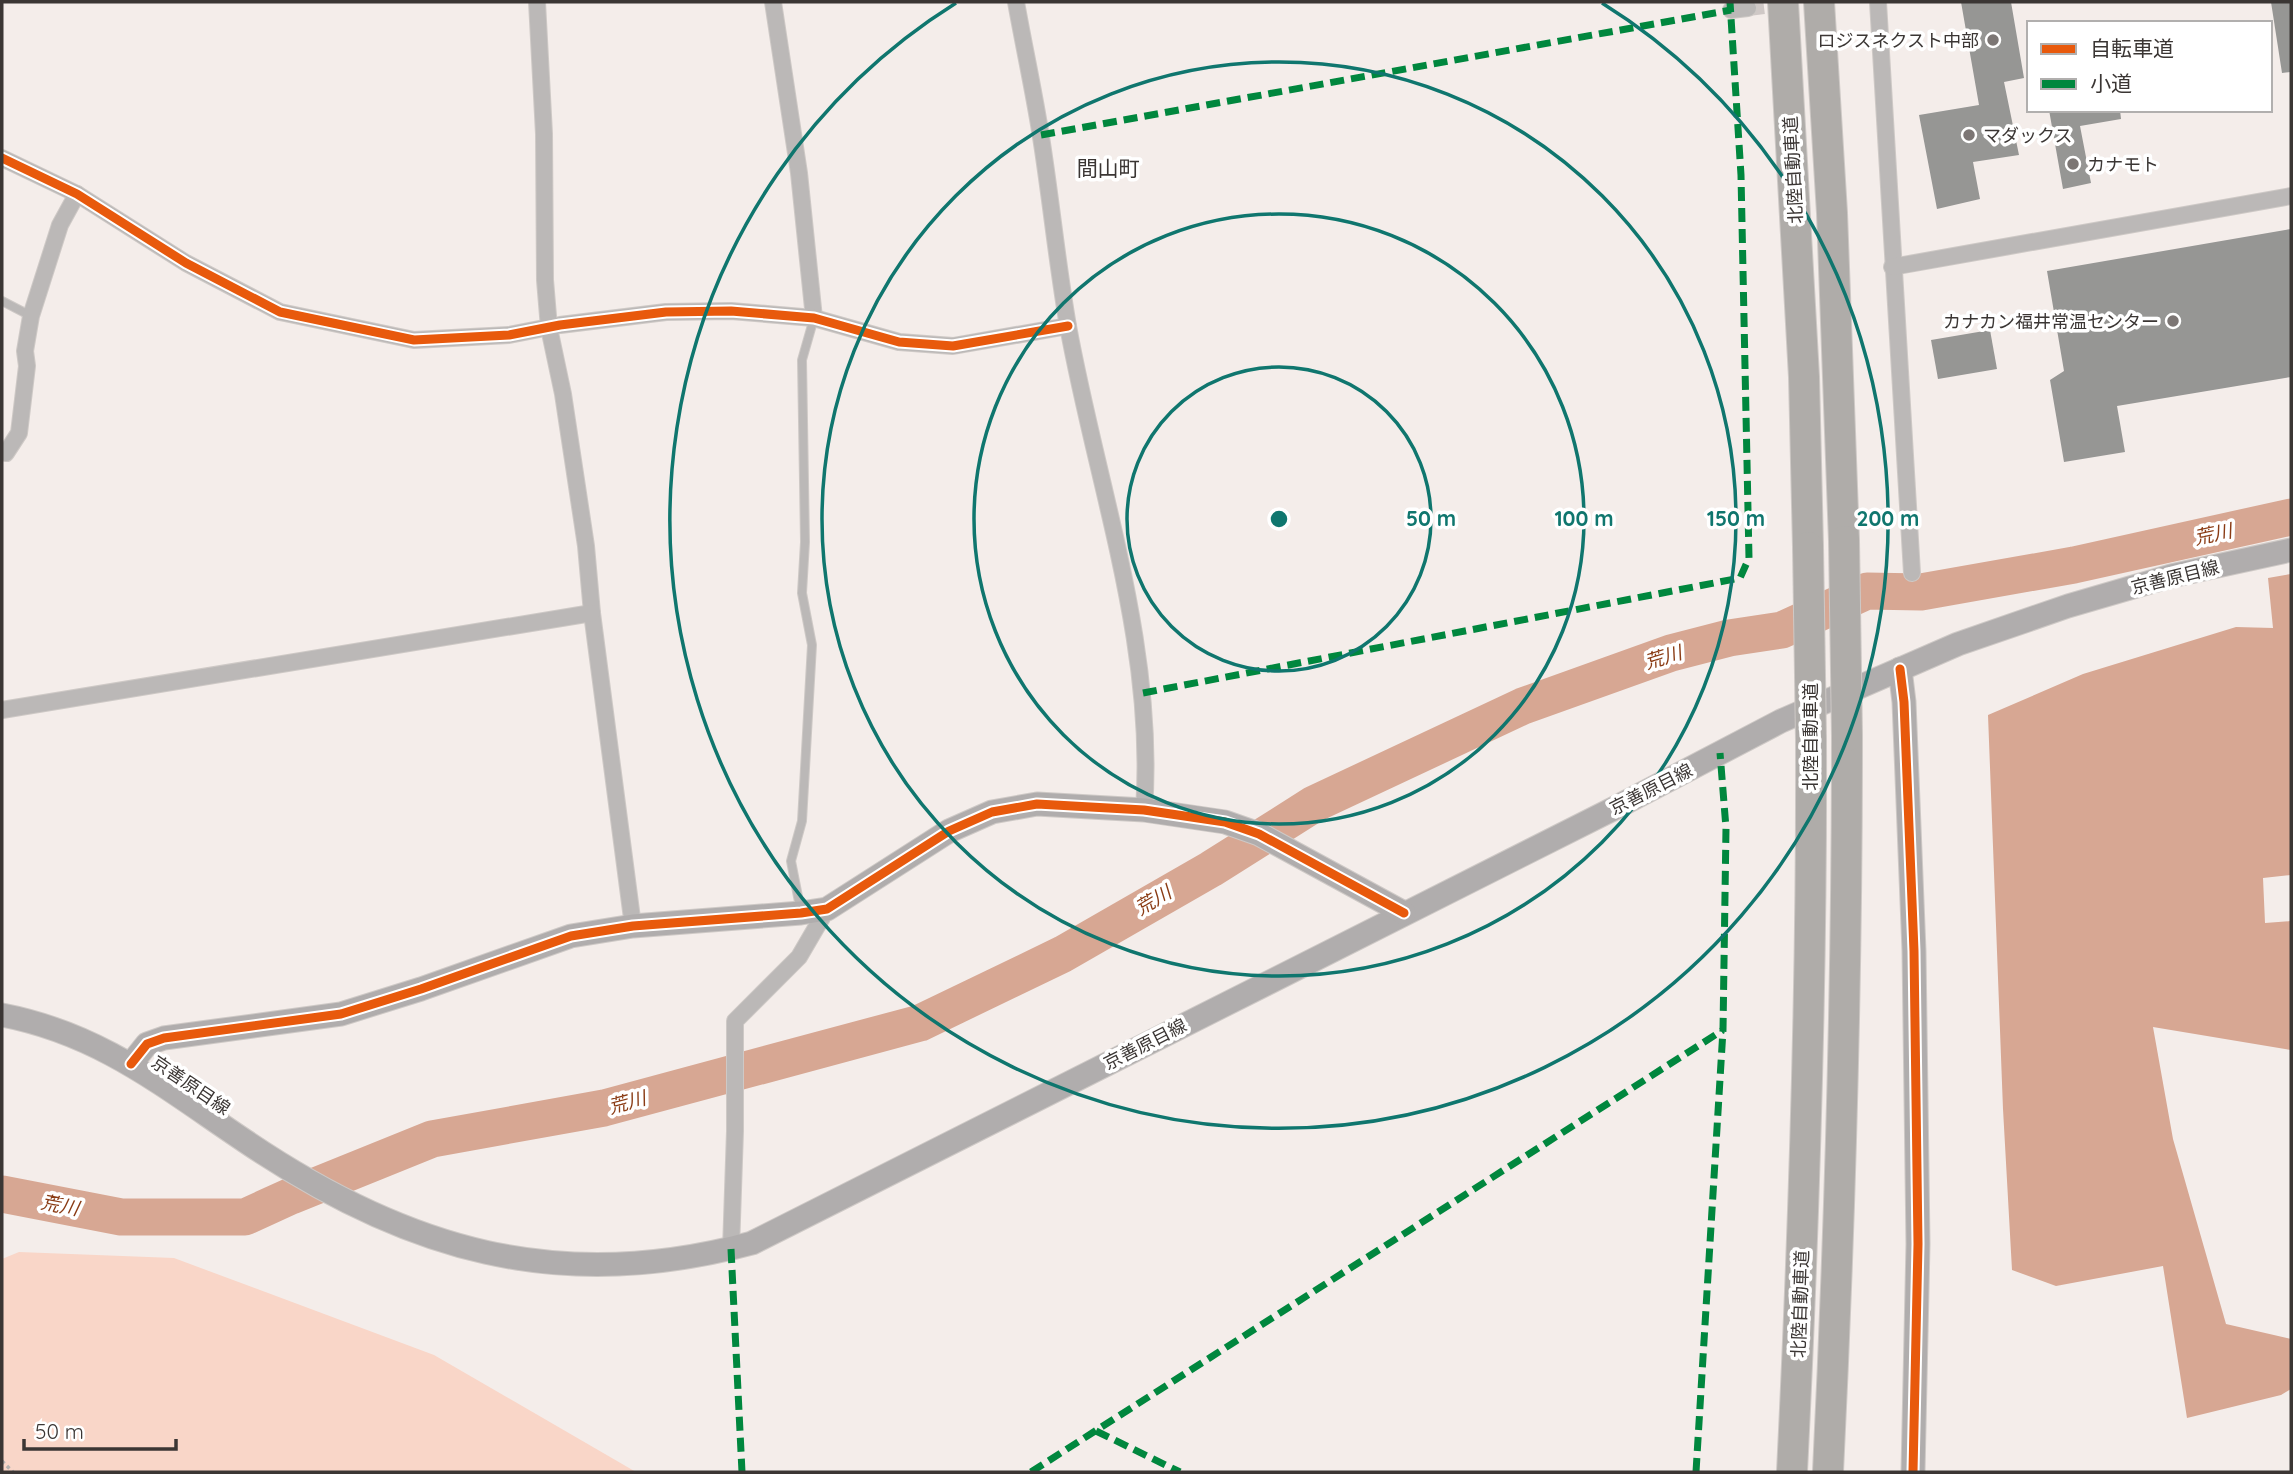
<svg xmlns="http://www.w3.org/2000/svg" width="2293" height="1474" viewBox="0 0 2293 1474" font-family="Quicksand,'Noto Sans JP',sans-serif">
  <rect width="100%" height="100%" fill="#f4edea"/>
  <!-- green -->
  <polygon fill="#f9d6c8" points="19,1252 174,1258 434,1355 636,1472 2,1472 2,1259"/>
  <!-- water -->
  <polygon fill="#d7a793" points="2291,574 2291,875 2263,878 2265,923 2291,921 2291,1050 2153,1027 2173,1139 2226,1324 2291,1339 2291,1389 2281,1395 2187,1418 2163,1266 2056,1286 2012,1270 2003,1109 1988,715 2083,674 2236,627 2273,628 2268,578"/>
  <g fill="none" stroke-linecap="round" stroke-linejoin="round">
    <!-- river -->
    <polyline stroke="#d7a793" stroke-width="37" points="2,1194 121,1217 245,1217 291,1196 432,1139 604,1108 920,1023 1063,954 1211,869 1314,804 1523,706 1671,653 1729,638 1782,630 1867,591 1921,592 2074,565 2291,517"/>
  </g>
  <!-- building -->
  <g fill="#969694">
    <polygon points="1961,2 2011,2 2024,78 2004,82 2019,155 1973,162 1980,199 1937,209 1919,115 1979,105"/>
    <polygon points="2271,2 2291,2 2291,72 2282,73"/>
    <polygon points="2049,110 2120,110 2121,119 2080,126 2091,183 2063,189"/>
    <polygon points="2291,229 2291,377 2117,406 2125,452 2064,462 2050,380 2064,371 2047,271"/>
    <polygon points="1990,330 1997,369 1938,379 1931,340"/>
  </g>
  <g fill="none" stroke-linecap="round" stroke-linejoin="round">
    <!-- street-tunnel -->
    <polyline stroke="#cfc8c6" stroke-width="16" stroke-dasharray="16 8" stroke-linecap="butt" points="1748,8 1788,3"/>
    <defs>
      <g id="lane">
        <polyline points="2,301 31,316"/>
        <polyline points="801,912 791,861 802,821 812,645 802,593 805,542 802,360 814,318"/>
      </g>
      <g id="street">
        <polyline points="537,2 544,134 545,280 549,328 563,394 586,546 592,613 633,926"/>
        <polyline points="773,2 799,173 814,318"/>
        <path d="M 1016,2 C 1024,47 1034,92 1041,137 C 1051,200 1057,263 1068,326 C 1097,486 1156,645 1144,810"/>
        <polyline points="1878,2 1912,573"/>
        <polyline points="1731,10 1748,8"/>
        <polyline points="2,158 77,194 186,263 280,312 414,340 509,335 560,325 666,312 731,311 814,318 899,342 953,346 1068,326"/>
        <polyline points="1892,267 2291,196"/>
        <polyline points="2,452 6,453 19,433 27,366 25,351 31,316 60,225 77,194"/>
        <polyline points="2,710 592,613"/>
        <polyline points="731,1249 735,1131 735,1021 799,957 827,909"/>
      </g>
      <g id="secondary">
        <polyline points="1900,669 1904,702 1914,951 1918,1244 1913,1472"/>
        <path d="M 2,1015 C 101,1034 164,1087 245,1141 C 406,1250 559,1295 752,1243 L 1613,809 L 1781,721 L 1958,644 L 2068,606 L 2171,576 L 2291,550"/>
        <polyline points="131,1064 147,1044 164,1038 341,1014 421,989 571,936 633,926 801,913 827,909 949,831 992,812 1037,804 1144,810 1225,822 1259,834 1404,913"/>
      </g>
      <g id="highway">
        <polyline points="1783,2 1804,377 1808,547"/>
        <polyline points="1819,2 1832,213 1844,541"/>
        <path d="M 1792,1472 C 1804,1228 1812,984 1811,740"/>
        <path d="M 1828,1472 C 1840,1227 1847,982 1847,736"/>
      </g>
    </defs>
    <!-- lane casing -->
    <use href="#lane" stroke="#cec9c6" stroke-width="10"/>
    <!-- street casing -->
    <use href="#street" stroke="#cec9c6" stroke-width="18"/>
    <!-- secondary casing -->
    <use href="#secondary" stroke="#cec9c6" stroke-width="25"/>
    <!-- highway casing -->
    <use href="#highway" stroke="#cec9c6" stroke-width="32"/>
    <!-- path -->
    <polyline stroke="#b4b2b0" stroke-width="3.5" stroke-dasharray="3.5 3.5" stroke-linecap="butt" points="2,1461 13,1472"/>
    <!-- lane -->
    <use href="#lane" stroke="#bbb8b7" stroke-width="8"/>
    <!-- street -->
    <use href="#street" stroke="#bbb8b7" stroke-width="16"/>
    <!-- secondary -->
    <use href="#secondary" stroke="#b0adad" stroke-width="23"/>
    <!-- highway -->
    <use href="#highway" stroke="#afaca9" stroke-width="30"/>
    <defs>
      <g id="highway-bridge">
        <polyline points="1844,541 1847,736"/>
        <polyline points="1808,547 1811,740"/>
      </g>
    </defs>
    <!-- highway-bridge casing -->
    <use href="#highway-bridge" stroke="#cec9c6" stroke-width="32" stroke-linecap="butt"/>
    <!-- highway-bridge -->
    <use href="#highway-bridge" stroke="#afaca9" stroke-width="30"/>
    <!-- quiet -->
    <g stroke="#00873e" stroke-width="7" stroke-dasharray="14 7" stroke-linecap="butt">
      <polyline points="1041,135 1731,10"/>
      <polyline points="1143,693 1740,578 1749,558 1741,175 1730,2"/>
      <polyline points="731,1249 742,1472"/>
      <polyline points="1096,1431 1180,1472"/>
      <polyline points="1031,1472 1723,1030"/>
      <polyline points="1696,1472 1723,1030 1726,828 1720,753"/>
    </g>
    <defs>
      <g id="cycleway">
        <polyline points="2,158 77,194 186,263 280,312 414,340 509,335 560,325 666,312 731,311 814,318 899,342 953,346 1068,326"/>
        <polyline points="1900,669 1904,702 1914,951 1918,1244 1913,1472"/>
        <polyline points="131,1064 147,1044 164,1038 341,1014 421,989 571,936 633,926 801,913 827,909 949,831 992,812 1037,804 1144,810 1225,822 1259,834 1404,913"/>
      </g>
    </defs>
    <!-- cycleway casing -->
    <use href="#cycleway" stroke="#fff" stroke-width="13"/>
    <!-- cycleway -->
    <use href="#cycleway" stroke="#e8590c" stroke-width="9"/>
  </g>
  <!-- distance rings -->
  <g fill="none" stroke="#0f766e" stroke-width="3.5">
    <circle cx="1279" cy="519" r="152"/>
    <circle cx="1279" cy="519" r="305"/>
    <circle cx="1279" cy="519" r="457"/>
    <path d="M1602 3A609 609 0 1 1 956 3"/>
  </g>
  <!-- markers -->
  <g fill="#7c7674" stroke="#fff" stroke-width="2.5">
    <circle cx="1993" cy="40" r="7"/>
    <circle cx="1969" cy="135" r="7"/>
    <circle cx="2073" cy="164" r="7"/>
    <circle cx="2173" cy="321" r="7"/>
  </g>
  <g text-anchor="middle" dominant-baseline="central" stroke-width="7" stroke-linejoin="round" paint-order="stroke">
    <!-- poi labels -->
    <g font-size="18" fill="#3b3634" stroke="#fff" text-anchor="end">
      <text x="1979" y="40">ロジスネクスト中部</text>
      <text x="1983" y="135" text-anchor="start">マダックス</text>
      <text x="2087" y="164" text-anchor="start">カナモト</text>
      <text x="2159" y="321">カナカン福井常温センター</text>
    </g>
    <!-- street labels -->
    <g font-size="18" fill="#3b3634" stroke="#fff">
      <text transform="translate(1793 170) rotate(-93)">北陸自動車道</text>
      <text transform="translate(2175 577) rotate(-14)">京善原目線</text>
      <text transform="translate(1810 737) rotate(-90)">北陸自動車道</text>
      <text transform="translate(1651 789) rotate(-27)">京善原目線</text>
      <text transform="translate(1145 1044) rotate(-27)">京善原目線</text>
      <text transform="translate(191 1085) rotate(34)">京善原目線</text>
      <text transform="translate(1800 1304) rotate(-88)">北陸自動車道</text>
    </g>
    <!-- water labels -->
    <g font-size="19" font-style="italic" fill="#8a3b14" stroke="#fff">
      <text transform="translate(2213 534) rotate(-12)">荒川</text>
      <text transform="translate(1663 657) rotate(-17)">荒川</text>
      <text transform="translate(1153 900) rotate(-31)">荒川</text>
      <text transform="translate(627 1102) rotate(-15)">荒川</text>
      <text transform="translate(60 1205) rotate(11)">荒川</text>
    </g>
    <!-- quarter labels -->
    <g font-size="21" fill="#3b3634" stroke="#fff">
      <text x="1108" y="168">間山町</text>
    </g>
  </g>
  <circle cx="1279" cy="519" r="10" fill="#0f766e" stroke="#fff" stroke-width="3.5"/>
  <g font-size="21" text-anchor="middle" font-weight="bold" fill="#0f766e" stroke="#fff" stroke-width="7" stroke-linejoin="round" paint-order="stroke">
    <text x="1431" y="526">50 m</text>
    <text x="1584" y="526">100 m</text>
    <text x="1736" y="526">150 m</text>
    <text x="1888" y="526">200 m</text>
  </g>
  <!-- border -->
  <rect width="2293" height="1474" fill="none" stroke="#3b3634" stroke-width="7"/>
  <!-- legend -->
  <rect x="2027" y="21" width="245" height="91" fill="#ffffff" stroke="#b1afae" stroke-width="2"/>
  <rect x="2041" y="44" width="35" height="10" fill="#e8590c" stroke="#b1afae" stroke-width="2"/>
  <text x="2090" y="56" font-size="21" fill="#3b3634">自転車道</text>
  <rect x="2041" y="79" width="35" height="10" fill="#00873e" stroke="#b1afae" stroke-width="2"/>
  <text x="2090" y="91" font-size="21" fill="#3b3634">小道</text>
  <!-- scale -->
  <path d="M24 1439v10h152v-10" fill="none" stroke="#3b3634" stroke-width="3.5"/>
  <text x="35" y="1439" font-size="21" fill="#3b3634" stroke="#ffffff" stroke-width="5" paint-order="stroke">50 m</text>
</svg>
